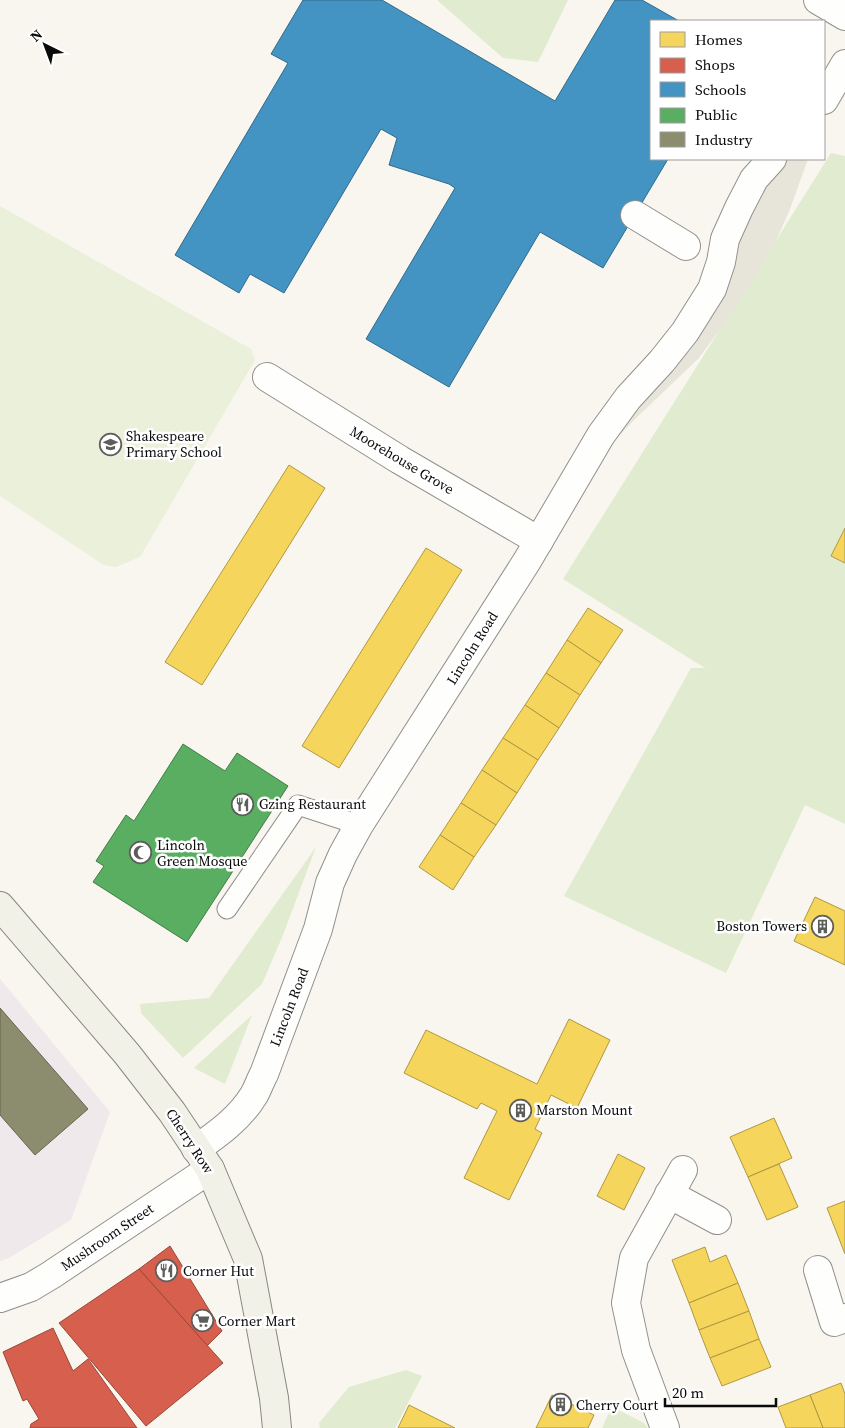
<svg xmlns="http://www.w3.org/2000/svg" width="845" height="1428" viewBox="0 0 845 1428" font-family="'Source Serif 4',serif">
  <rect width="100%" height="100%" fill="#f8f6ee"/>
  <!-- industrial -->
  <polygon fill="#efe9eb" points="0,979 110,1112 71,1220 9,1258 0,1261"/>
  <!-- green -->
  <g fill="#e1ebd0">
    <polygon points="437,0 568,0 538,62 503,58"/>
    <polygon points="831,153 845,156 845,527 831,556 845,562 845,824 805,805 726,973 564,896 691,668 705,668 563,579"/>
    <polygon points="316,847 283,935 262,984 183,1058 141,1013 140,1004 209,998"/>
    <polygon points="252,1015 225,1084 194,1068"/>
    <polygon points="406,1370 422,1376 395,1428 320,1428 319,1423 349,1387"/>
    <polygon points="612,1407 644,1423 648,1428 602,1428"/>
  </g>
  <!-- pitch -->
  <polygon fill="#eaf0d9" points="0,206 251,349 255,360 140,557 116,567 104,565 0,496"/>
  <!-- plaza -->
  <polygon fill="#e7e4da" points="780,159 808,159 790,209 775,243 734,311 698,359 634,420 615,440 601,463 598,460 725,264"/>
  <!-- homes -->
  <g fill="#f6d55c" stroke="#af9843">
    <polygon points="289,465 325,488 202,685 165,662"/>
    <polygon points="845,528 845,563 831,556"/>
    <polygon points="426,548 462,570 339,768 302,746"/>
    <polygon points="588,608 623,630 601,663 567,640"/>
    <polygon points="567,640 601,663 580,695 546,673"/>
    <polygon points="546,673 580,695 559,728 525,705"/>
    <polygon points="525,705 559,728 538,760 503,738"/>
    <polygon points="503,738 538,760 517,793 482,770"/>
    <polygon points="482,770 517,793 496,825 461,803"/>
    <polygon points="461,803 496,825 474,857 440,835"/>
    <polygon points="440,835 474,857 453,890 419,867"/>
    <polygon points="815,897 845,911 845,965 794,941"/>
    <polygon points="569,1019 610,1040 577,1108 551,1095 535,1129 542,1133 509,1200 464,1178 497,1111 481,1103 477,1109 404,1073 426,1030 537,1084"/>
    <polygon points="774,1118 792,1158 748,1177 730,1137"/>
    <polygon points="618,1154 645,1168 624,1210 597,1196"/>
    <polygon points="779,1164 798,1207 767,1220 748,1177"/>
    <polygon points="845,1201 845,1254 827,1208"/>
    <polygon points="705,1247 710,1262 726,1255 738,1283 689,1303 672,1260"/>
    <polygon points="738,1283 749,1311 699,1330 689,1303"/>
    <polygon points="749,1311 759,1339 710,1358 699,1330"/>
    <polygon points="759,1339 771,1367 722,1386 710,1358"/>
    <polygon points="841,1383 845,1394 845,1428 823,1428 810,1395"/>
    <polygon points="552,1395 594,1415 588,1428 536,1428"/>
    <polygon points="810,1395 823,1428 786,1428 778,1407"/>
    <polygon points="409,1405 455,1428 398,1428"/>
  </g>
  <!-- shops -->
  <g fill="#d6604d" stroke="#994639">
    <polygon points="170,1246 222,1331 207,1346 139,1269"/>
    <polygon points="139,1269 223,1363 146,1426 59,1323"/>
    <polygon points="53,1328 73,1371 88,1359 137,1428 30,1428 31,1424 39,1419 27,1399 23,1401 3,1352"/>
  </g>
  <!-- schools -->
  <polygon fill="#4393c3" stroke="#326a8c" points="303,0 382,0 555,101 615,0 642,0 679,21 651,21 651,159 668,159 603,268 540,232 449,387 366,339 455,188 449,184 389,165 397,138 381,129 284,293 250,274 239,293 175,255 288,63 271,54"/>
  <!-- public -->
  <polygon fill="#5aae61" stroke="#427d47" points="183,744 225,771 237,753 288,786 187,942 93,882 104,866 96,861 126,815 134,821"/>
  <!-- industry -->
  <polygon fill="#8c8c6e" stroke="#656550" points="0,1008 88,1109 35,1155 0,1115"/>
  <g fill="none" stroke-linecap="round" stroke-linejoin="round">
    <defs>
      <polyline id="lane" points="227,909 298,805 359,825"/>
      <g id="street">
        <polyline points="818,0 845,16"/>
        <polyline points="824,100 845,64"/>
        <polyline points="635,215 686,246"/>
        <polyline points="267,377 400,460 539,541"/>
        <path d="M 196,1149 C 218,1134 240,1118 254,1095 C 258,1088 260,1081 264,1074 L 318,929 L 330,883 L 343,854 L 359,825 L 527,561 L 601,435 L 628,398 L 662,361 L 685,332 L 712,289 L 721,262 L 725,239 L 739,208 L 754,179 L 772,159"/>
        <polyline points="669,1194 717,1220"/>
        <polyline points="818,1270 834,1322 845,1318"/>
        <polyline points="0,1298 31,1287 51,1275 210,1169"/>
        <polyline points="665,1428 636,1350 626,1303 634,1258 683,1170"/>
      </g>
      <polyline id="secondary" points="0,906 127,1054 172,1112 210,1169 248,1259 274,1398 277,1428"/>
    </defs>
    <!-- lane casing -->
    <use href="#lane" stroke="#91908d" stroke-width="21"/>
    <!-- street casing -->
    <use href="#street" stroke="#91908d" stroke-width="30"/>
    <!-- secondary casing -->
    <use href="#secondary" stroke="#888783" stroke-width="30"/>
    <!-- lane -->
    <use href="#lane" stroke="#fefefc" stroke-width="19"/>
    <!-- street -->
    <use href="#street" stroke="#fefefc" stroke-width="28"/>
    <!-- secondary -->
    <use href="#secondary" stroke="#f2f1e8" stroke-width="28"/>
  </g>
  <!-- icons -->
  <defs>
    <symbol id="school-ring" viewBox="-11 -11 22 22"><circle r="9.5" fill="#fff" stroke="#5d5d5a" stroke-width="1.5"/><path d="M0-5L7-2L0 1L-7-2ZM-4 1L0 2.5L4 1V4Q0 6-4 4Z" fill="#5d5d5a"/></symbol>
    <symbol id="restaurant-ring" viewBox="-11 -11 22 22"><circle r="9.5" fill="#fff" stroke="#5d5d5a" stroke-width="1.5"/><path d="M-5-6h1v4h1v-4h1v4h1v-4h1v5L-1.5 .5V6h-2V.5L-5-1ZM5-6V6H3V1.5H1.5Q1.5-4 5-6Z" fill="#5d5d5a"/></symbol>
    <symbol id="mosque-ring" viewBox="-11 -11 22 22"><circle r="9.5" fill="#fff" stroke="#5d5d5a" stroke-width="1.5"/><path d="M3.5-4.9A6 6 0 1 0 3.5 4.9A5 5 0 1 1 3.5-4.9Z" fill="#5d5d5a"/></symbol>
    <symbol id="building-ring" viewBox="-11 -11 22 22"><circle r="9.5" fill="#fff" stroke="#5d5d5a" stroke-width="1.5"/><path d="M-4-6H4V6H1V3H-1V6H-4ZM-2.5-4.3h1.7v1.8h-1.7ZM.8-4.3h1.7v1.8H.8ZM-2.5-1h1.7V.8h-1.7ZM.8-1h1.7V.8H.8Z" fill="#5d5d5a"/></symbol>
    <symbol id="supermarket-ring" viewBox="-11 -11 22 22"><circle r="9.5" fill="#fff" stroke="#5d5d5a" stroke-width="1.5"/><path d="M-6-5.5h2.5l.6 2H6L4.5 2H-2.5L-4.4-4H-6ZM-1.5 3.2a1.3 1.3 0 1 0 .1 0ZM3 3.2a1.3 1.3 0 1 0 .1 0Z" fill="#5d5d5a"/></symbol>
  </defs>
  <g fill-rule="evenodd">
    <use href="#school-ring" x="98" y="432" width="25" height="25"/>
    <use href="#restaurant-ring" x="230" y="792" width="25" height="25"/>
    <use href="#mosque-ring" x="128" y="840" width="25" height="25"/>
    <use href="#building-ring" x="810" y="914" width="25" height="25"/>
    <use href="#building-ring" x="508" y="1098" width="25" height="25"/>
    <use href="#restaurant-ring" x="154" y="1258" width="25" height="25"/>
    <use href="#supermarket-ring" x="190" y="1308" width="25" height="25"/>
    <use href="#building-ring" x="548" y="1392" width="25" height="25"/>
  </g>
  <g text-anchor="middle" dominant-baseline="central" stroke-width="5" stroke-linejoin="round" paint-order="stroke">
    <!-- poi labels -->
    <g font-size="14" fill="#0a0a0a" stroke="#fff" text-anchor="start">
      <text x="126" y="436">Shakespeare<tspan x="126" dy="16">Primary School</tspan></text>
      <text x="259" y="804">Gzing Restaurant</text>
      <text x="157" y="845">Lincoln<tspan x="157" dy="16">Green Mosque</tspan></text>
      <text x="807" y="926" text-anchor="end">Boston Towers</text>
      <text x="536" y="1110">Marston Mount</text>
      <text x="183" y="1271">Corner Hut</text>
      <text x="218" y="1321">Corner Mart</text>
      <text x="576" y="1405">Cherry Court</text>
    </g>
    <!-- street labels -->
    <g font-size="14" fill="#0a0a0a" stroke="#fff">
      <text transform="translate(402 460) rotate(31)">Moorehouse Grove</text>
      <text transform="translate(472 648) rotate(-58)">Lincoln Road</text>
      <text transform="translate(289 1007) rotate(-69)">Lincoln Road</text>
      <text transform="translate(190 1141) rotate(57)">Cherry Row</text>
      <text transform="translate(107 1237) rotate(-34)">Mushroom Street</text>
    </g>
  </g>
  <!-- legend -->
  <rect x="650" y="20" width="175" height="140" fill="#ffffff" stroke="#9d9d9d"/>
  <rect x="660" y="32" width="25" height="15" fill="#f6d55c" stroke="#9d9d9d"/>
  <text x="695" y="45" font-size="15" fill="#0a0a0a">Homes</text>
  <rect x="660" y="58" width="25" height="15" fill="#d6604d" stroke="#9d9d9d"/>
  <text x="695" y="70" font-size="15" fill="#0a0a0a">Shops</text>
  <rect x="660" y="82" width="25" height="15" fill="#4393c3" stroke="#9d9d9d"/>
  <text x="695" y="95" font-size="15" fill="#0a0a0a">Schools</text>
  <rect x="660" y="108" width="25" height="15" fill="#5aae61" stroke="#9d9d9d"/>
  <text x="695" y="120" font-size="15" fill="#0a0a0a">Public</text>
  <rect x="660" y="132" width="25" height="15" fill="#8c8c6e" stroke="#9d9d9d"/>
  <text x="695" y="145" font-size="15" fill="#0a0a0a">Industry</text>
  <!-- north arrow -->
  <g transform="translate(45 45) rotate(318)" stroke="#ffffff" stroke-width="4" paint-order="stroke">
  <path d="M0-4L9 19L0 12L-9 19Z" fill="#0a0a0a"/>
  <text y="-8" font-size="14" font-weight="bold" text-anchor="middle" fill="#0a0a0a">N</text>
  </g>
  <!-- scale -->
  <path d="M665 1398v8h111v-8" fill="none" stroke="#0a0a0a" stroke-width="2.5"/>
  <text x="672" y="1398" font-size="15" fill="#0a0a0a" stroke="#ffffff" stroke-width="4" paint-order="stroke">20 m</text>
</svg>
